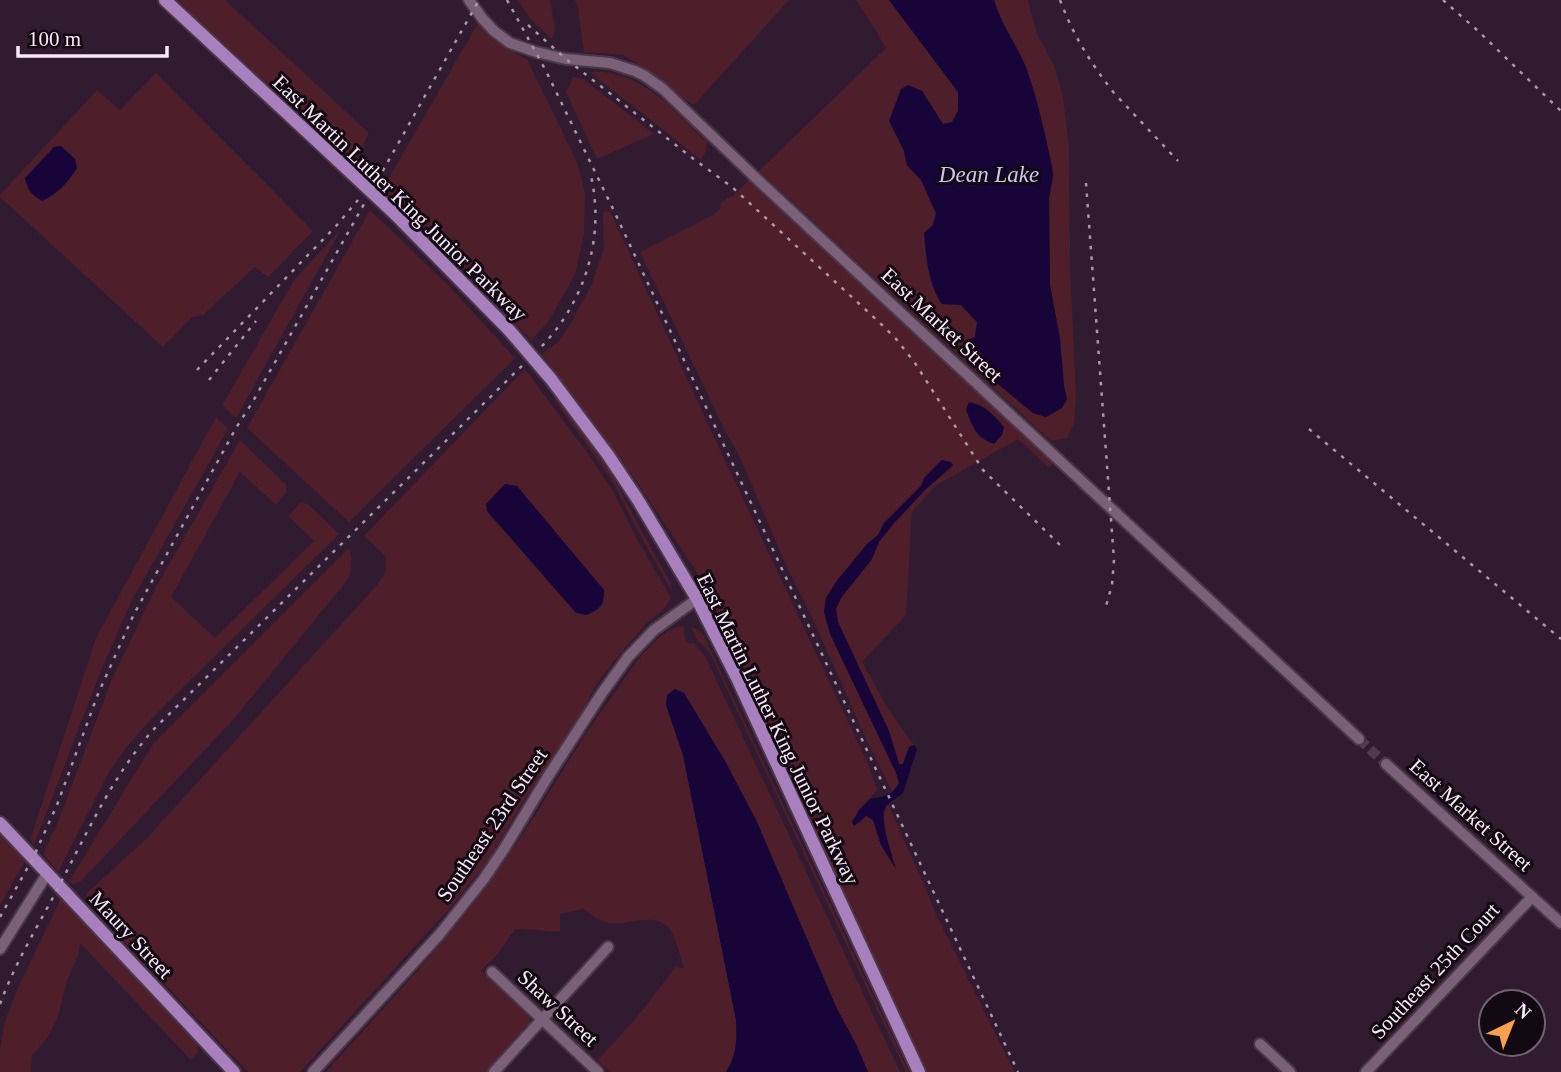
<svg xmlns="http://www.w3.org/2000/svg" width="1561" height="1072" viewBox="0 0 1561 1072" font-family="Georgia,serif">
  <rect width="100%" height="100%" fill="#311b30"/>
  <!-- green -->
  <g fill="#4e1e2b">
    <polygon points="177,0 225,0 369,133 354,164"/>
    <polygon points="518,0 550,0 555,29 552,39 532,21"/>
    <polygon points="575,0 789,0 694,105 684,99 662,81 624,55 584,52 578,8"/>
    <polygon points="853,0 889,0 958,92 958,111 952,122 943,124 922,91 898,137 904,151 907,165 921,180 936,213 933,225 942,304 961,305 977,322 975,337 968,350 975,365 1033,413 1046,417 1062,408 1067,399 1064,386 1060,339 1050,285 1049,198 1053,176 1026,67 1006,31 994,0 1028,0 1037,34 1054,65 1063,96 1069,148 1070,264 1076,397 1074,423 1067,438 1051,441 759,171 886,48 857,1"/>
    <path d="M 478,23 C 493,37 508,51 527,59 L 577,162 L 585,193 L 584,234 L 575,275 L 548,322 L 531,340 L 471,275 L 382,190 Z"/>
    <path d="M 595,71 C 645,74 674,110 707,142 L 706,151 L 701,160 L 591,73 Z"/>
    <polygon points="156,73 313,231 268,277 255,267 203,315 192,317 163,347 0,197 0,195 97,90 120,110"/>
    <polygon points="573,77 583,79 654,134 597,159 566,92"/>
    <path d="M 749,180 L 917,333 L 1054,461 L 1049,468 L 1018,439 L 935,486 L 912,512 L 906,615 L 862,662 L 890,712 L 914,745 L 909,747 L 903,764 L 899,764 L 889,731 L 838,622 L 836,609 L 841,598 L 872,559 L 879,542 L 895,522 L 926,489 L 953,466 L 942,460 C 933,468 926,475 921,486 L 884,523 L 878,535 L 867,544 L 836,582 L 826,598 L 824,612 L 841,657 L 897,773 L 899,784 L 893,793 L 868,743 L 810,613 L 785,563 L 739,455 L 725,431 L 640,252 L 713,215 L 720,209 L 721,203 L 727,198 L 732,197 Z"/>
    <polygon points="370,210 447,284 515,358 349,522 247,428"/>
    <path d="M 610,211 L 707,422 L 869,766 L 877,790 L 859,810 L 852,822 L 859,824 L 866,816 L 873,820 L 881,845 L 895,867 C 891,849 878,820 888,804 L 927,891 L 933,908 L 1013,1069 L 1016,1072 L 926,1072 L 866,945 L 795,781 L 706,590 L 693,566 L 634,478 L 542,354 L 559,341 L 573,319 L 592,284 L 604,247 L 603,212 Z"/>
    <polygon points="341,229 236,418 222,405 227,397 294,280"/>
    <polygon points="525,369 591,458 613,491 638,541 671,598 665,608 647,623 624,649 596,685 582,713 521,805 488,861 449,909 300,1072 248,1072 85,900 87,893 146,839 377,585 385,573 386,557 364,536"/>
    <polygon points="555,398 591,444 615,480 642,532 671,583 672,591 639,533 613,482 554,399"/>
    <polygon points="216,417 228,429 131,602 100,673 34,845 30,840 96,638"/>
    <polygon points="240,440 286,485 287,492 276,505 240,472 171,597 215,638 314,541 288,516 300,503 308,504 339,534 154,716 129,744 110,770 58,872 43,854 58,822 112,679 156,587"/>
    <path d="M 349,548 C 353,559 352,567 349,578 L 233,720 L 81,881 L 73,884 L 69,881 L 153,744 Z"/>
    <path d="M 684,626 C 684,633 683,638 689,644 L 694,643 L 705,656 L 900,1072 L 868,1072 L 856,1044 L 837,1009 L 757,822 L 725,761 L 684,693 L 675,689 L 666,705 L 683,755 L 736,1020 C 737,1038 737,1056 726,1072 L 610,1072 L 597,1060 C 626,1031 651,1001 675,967 L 684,968 C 681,959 676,938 671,931 C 655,907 624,930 602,921 C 596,919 589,913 583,909 L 560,914 L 560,931 C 545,932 531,929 515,929 L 498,954 L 481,971 L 523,1008 L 530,1017 L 530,1025 L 488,1072 L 326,1072 C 384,1007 446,944 496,873 C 537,817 569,755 610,699 C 627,677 654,628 684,626 Z"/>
    <polygon points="691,627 700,631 704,636 909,1072 906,1072 710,653 698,641"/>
    <polygon points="0,834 25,861 0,905"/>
    <polygon points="61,898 197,1042 198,1052 191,1060 80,943 79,953 68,978 57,1019 47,1038 32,1056 31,1072 0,1072 0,1049 5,1021 18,988"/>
  </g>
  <!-- water -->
  <g fill="#170439">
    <path d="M 889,0 L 994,0 C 1001,25 1018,46 1027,70 C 1038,101 1045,134 1052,166 L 1053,176 L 1049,198 L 1050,285 L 1060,339 L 1064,386 L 1067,399 L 1062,408 L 1046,417 L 1033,413 L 975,365 L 968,350 L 966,341 L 975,337 L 977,322 L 961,305 L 942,304 C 928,285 926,256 924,233 L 933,225 L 936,213 L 921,180 L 907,165 L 904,151 L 889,121 L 901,89 L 908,85 L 922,91 L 943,124 L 952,122 L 958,111 L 958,92 Z"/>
    <path d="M 61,146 L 75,159 L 77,168 C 68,182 58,194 42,201 C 32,195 27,190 25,178 L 54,147 Z"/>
    <path d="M 969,402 C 985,405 994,415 1004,427 L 1002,435 L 994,444 C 976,438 973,427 966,410 Z"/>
    <path d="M 942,460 L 951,462 L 953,465 L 926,489 L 895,522 L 879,542 L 872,559 L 841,598 L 836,609 L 838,622 L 889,731 L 899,764 L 903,764 L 909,747 L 914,745 L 917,749 L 903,793 C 898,798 889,801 885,808 C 879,820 892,855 896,869 L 881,845 L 873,820 L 866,816 L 854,826 L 852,822 L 859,810 L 870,799 C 885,796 890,798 899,783 L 896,773 L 830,634 L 824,612 L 826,598 L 836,582 L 867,544 L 878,535 L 884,523 L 921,486 L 924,478 Z"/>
    <path d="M 505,484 L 517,486 L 604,590 C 604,606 601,608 587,615 L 576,613 L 487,511 L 486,504 Z"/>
    <path d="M 675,689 L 684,693 L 725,761 L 757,822 L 837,1009 L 856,1044 L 868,1072 L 726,1072 C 737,1056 737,1038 736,1020 L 683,755 L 666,705 L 667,695 Z"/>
  </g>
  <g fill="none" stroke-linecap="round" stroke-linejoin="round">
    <!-- minor-tunnel -->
    <polyline stroke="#4f3a4e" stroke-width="10" stroke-dasharray="10 5" stroke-linecap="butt" points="1359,739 1386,764"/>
    <defs>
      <g id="minor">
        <polyline points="469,0 482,18 494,31 510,43 536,52 566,59 610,63 635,71 645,76 663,89 758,180 1359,739"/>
        <polyline points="1386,764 1561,923"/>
        <polyline points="0,949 47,874"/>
        <polyline points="492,972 598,1072"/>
        <polyline points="1260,1044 1290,1072"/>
        <polyline points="313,1072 439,935 483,880 504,849 547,778 602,693 628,657 654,630 697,599"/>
        <polyline points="494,1072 608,947"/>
        <polyline points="1366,1072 1532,897"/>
      </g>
      <g id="major">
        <polyline points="165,0 347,169"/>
        <polyline points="394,213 509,330"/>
        <polyline points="551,379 608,455 638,500 697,599 737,678 919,1072"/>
        <polyline points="0,823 234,1072"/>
      </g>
    </defs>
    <!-- minor casing -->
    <use href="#minor" stroke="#4a3748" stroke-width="14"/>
    <!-- major casing -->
    <use href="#major" stroke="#4a3748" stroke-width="16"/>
    <!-- minor -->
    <use href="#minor" stroke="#7a6078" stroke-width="10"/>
    <!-- major -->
    <use href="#major" stroke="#a980be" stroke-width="12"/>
    <!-- rail -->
    <g stroke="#ab98a9" stroke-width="2.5" stroke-dasharray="3.5 7" stroke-linecap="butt">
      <polyline points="507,0 546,71 614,211 1018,1072"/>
      <path d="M 1060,0 C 1074,37 1090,62 1114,93 L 1178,161"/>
      <polyline points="1443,0 1477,30 1561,111"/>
      <polyline points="528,25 566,59 691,157 732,187 879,322 897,340 915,363 983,470 1061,546"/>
      <polyline points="1086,183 1114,560 1112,585 1106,606"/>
      <polyline points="197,370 336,226 358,200"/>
      <polyline points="209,380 256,321"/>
      <polyline points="1309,429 1561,639"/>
      <polyline points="0,917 33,858 57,805 98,694 134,614 236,428 252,403 479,0"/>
      <path d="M 0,1004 C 15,963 38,926 58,888 C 87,833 112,777 153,730 L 542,346 C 585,301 605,237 591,176"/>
    </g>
    <defs>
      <g id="major-bridge">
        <polyline points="347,169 394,213"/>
        <polyline points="509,330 551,379"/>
      </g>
    </defs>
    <!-- major-bridge casing -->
    <use href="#major-bridge" stroke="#4a3748" stroke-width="16" stroke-linecap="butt"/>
    <!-- major-bridge -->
    <use href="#major-bridge" stroke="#a980be" stroke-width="12"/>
  </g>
  <g text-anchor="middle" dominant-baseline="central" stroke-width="6" stroke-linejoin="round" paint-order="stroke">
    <!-- street labels -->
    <g font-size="21" fill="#faeaf8" stroke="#130912">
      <text transform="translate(400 198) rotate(44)">East Martin Luther King Junior Parkway</text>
      <text transform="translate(942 325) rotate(43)">East Market Street</text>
      <text transform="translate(778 729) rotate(64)">East Martin Luther King Junior Parkway</text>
      <text transform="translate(1471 815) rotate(42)">East Market Street</text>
      <text transform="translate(492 825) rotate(-56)">Southeast 23rd Street</text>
      <text transform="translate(131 935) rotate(47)">Maury Street</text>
      <text transform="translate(1435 971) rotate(-47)">Southeast 25th Court</text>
      <text transform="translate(558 1008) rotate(43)">Shaw Street</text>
    </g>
    <!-- water labels -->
    <g font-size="23" font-style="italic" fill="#ccc6f1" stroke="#130912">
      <text x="989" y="174">Dean Lake</text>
    </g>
  </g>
  <!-- north arrow -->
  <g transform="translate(1512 1023) rotate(43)"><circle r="33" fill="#130912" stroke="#6f636e" stroke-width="2"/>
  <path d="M0-5L12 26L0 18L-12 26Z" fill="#f9a04c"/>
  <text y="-10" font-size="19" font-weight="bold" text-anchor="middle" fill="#faeaf8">N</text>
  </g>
  <!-- scale -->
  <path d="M18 46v10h149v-10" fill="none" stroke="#faeaf8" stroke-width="3.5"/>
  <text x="28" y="46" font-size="21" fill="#faeaf8" stroke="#130912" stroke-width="5" paint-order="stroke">100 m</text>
</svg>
